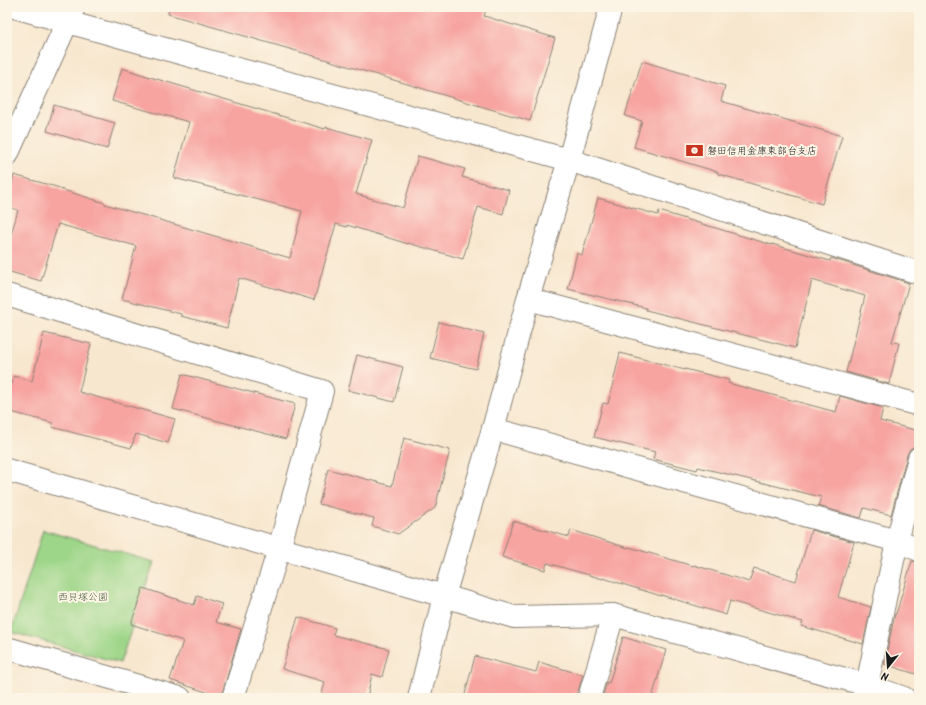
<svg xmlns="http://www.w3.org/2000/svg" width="926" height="705" viewBox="0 0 926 705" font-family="Kalam,'Klee One',sans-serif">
  <rect width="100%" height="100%" fill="#fcf5e5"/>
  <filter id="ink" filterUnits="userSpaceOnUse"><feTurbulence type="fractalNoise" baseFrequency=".025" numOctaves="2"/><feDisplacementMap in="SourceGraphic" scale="8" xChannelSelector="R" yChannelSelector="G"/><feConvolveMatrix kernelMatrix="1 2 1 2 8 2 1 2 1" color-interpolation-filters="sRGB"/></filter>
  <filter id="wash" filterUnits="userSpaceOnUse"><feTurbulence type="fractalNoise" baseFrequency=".012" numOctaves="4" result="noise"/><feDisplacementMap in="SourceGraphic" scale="16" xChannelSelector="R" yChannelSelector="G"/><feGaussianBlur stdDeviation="0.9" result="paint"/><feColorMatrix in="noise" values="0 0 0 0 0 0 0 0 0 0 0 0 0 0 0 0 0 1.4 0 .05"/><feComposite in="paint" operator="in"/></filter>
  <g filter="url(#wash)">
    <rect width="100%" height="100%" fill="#f8e7cf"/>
    <!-- green -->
    <polygon fill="#9dd688" stroke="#5c7952" points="43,530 154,562 120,663 11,632"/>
    <g id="blocks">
      <!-- building -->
      <g fill="#f7a3a0">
        <polygon points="169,7 487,7 484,16 555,38 530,121 314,56 168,14"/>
        <polygon points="642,61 725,86 721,101 842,136 822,204 718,174 718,172 634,147 642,121 625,116"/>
        <polygon points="122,68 150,77 325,129 326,127 372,140 356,194 403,208 418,156 465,169 462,177 509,190 503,214 478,207 463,259 408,243 408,244 347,225 347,227 336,224 314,300 239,278 227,328 181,316 181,314 122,299 136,246 58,224 41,281 7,271 7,249 18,210 7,207 7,199 14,175 60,188 60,189 105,203 105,204 290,258 302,211 174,178 189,122 112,101"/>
        <polygon points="54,105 115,123 107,149 47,131"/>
        <polygon points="598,198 658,215 659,211 772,245 772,244 830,261 831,258 909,283 892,342 899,343 889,384 846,372 865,296 812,280 795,348 646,310 646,308 568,289 577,253 582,255"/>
        <polygon points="439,322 484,334 476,369 430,358"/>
        <polygon points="44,333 91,344 79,392 175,419 168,443 136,434 131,448 52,427 53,423 7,411 7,404 14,376 32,381"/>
        <polygon points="620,353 685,370 685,369 729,380 728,383 836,412 840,396 883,408 880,421 919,431 919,446 915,446 910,449 907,455 891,515 864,508 861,518 818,506 821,497 698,467 697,470 653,459 655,452 594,437 603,403 608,404"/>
        <polygon points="357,355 403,367 394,402 348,390"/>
        <polygon points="182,374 295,404 286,439 173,409"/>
        <polygon points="404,438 450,450 435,508 398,534 372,526 374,518 319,504 328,469 392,486"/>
        <polygon points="513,521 569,537 571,530 628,548 629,547 693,566 694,565 749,582 754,568 796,581 811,530 854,542 838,597 871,607 863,644 801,626 803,622 730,601 726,615 661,595 661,596 603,578 603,579 547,563 545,570 502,557"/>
        <polygon points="912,561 919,562 919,675 884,664 895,614 896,614"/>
        <polygon points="143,588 194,605 197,596 222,604 216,622 241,629 221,697 170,680 183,641 131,624"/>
        <polygon points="298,617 335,628 333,635 389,649 382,677 372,674 367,698 321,698 325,682 282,669"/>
        <polygon points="623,637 666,650 652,698 602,698 607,682 609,683"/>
        <polygon points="475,656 536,672 539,662 583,675 577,695 577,698 464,698"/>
      </g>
    </g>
  </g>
  <g filter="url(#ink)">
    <use href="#blocks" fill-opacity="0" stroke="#8a8276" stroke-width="1"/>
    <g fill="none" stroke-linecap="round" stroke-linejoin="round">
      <defs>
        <g id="minor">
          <polyline points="14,7 67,22 569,160 919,273"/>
          <polyline points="7,155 74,7"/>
          <polyline points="7,295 322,391 279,549 233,698"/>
          <polyline points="528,299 919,405"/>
          <polyline points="493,429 897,541 919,550"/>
          <polyline points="7,470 444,596 514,617 613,615 867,685 904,698"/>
          <polyline points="7,648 180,698"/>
          <polyline points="419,698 444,596 493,429 528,299 569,160 611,7"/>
          <polyline points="589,698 613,615"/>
          <polyline points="863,698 867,685 897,541 919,458"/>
        </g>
      </defs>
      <!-- minor casing -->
      <use href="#minor" stroke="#8a8276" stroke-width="24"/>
      <!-- minor -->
      <use href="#minor" stroke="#fff" stroke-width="22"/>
    </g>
  </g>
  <!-- icons -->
  <defs>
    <symbol id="bank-bare" viewBox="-9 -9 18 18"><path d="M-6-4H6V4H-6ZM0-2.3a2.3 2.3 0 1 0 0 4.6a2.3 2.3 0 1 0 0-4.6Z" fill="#c8321e" stroke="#fcf5e5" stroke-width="2.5" paint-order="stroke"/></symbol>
  </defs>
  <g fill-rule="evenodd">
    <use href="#bank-bare" x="682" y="138" width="25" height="25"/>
  </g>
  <g text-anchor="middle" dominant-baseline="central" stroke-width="4" stroke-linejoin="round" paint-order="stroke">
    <!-- poi labels -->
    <g font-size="10" fill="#1c1c1c" stroke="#fcf5e5" text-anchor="start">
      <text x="707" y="151">磐田信用金庫東部台支店</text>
    </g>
    <!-- park labels -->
    <g font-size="10" fill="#495d42" stroke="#fcf5e5">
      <text x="83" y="597">西貝塚公園</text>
    </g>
  </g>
  <!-- margin -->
  <rect width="926" height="705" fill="none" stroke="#fcf5e5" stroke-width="24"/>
  <!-- north arrow -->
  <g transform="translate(888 667) rotate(197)" stroke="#fcf5e5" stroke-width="3" paint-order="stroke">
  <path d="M0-3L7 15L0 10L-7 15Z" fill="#1c1c1c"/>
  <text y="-6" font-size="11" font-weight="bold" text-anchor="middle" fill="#1c1c1c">N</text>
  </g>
</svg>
